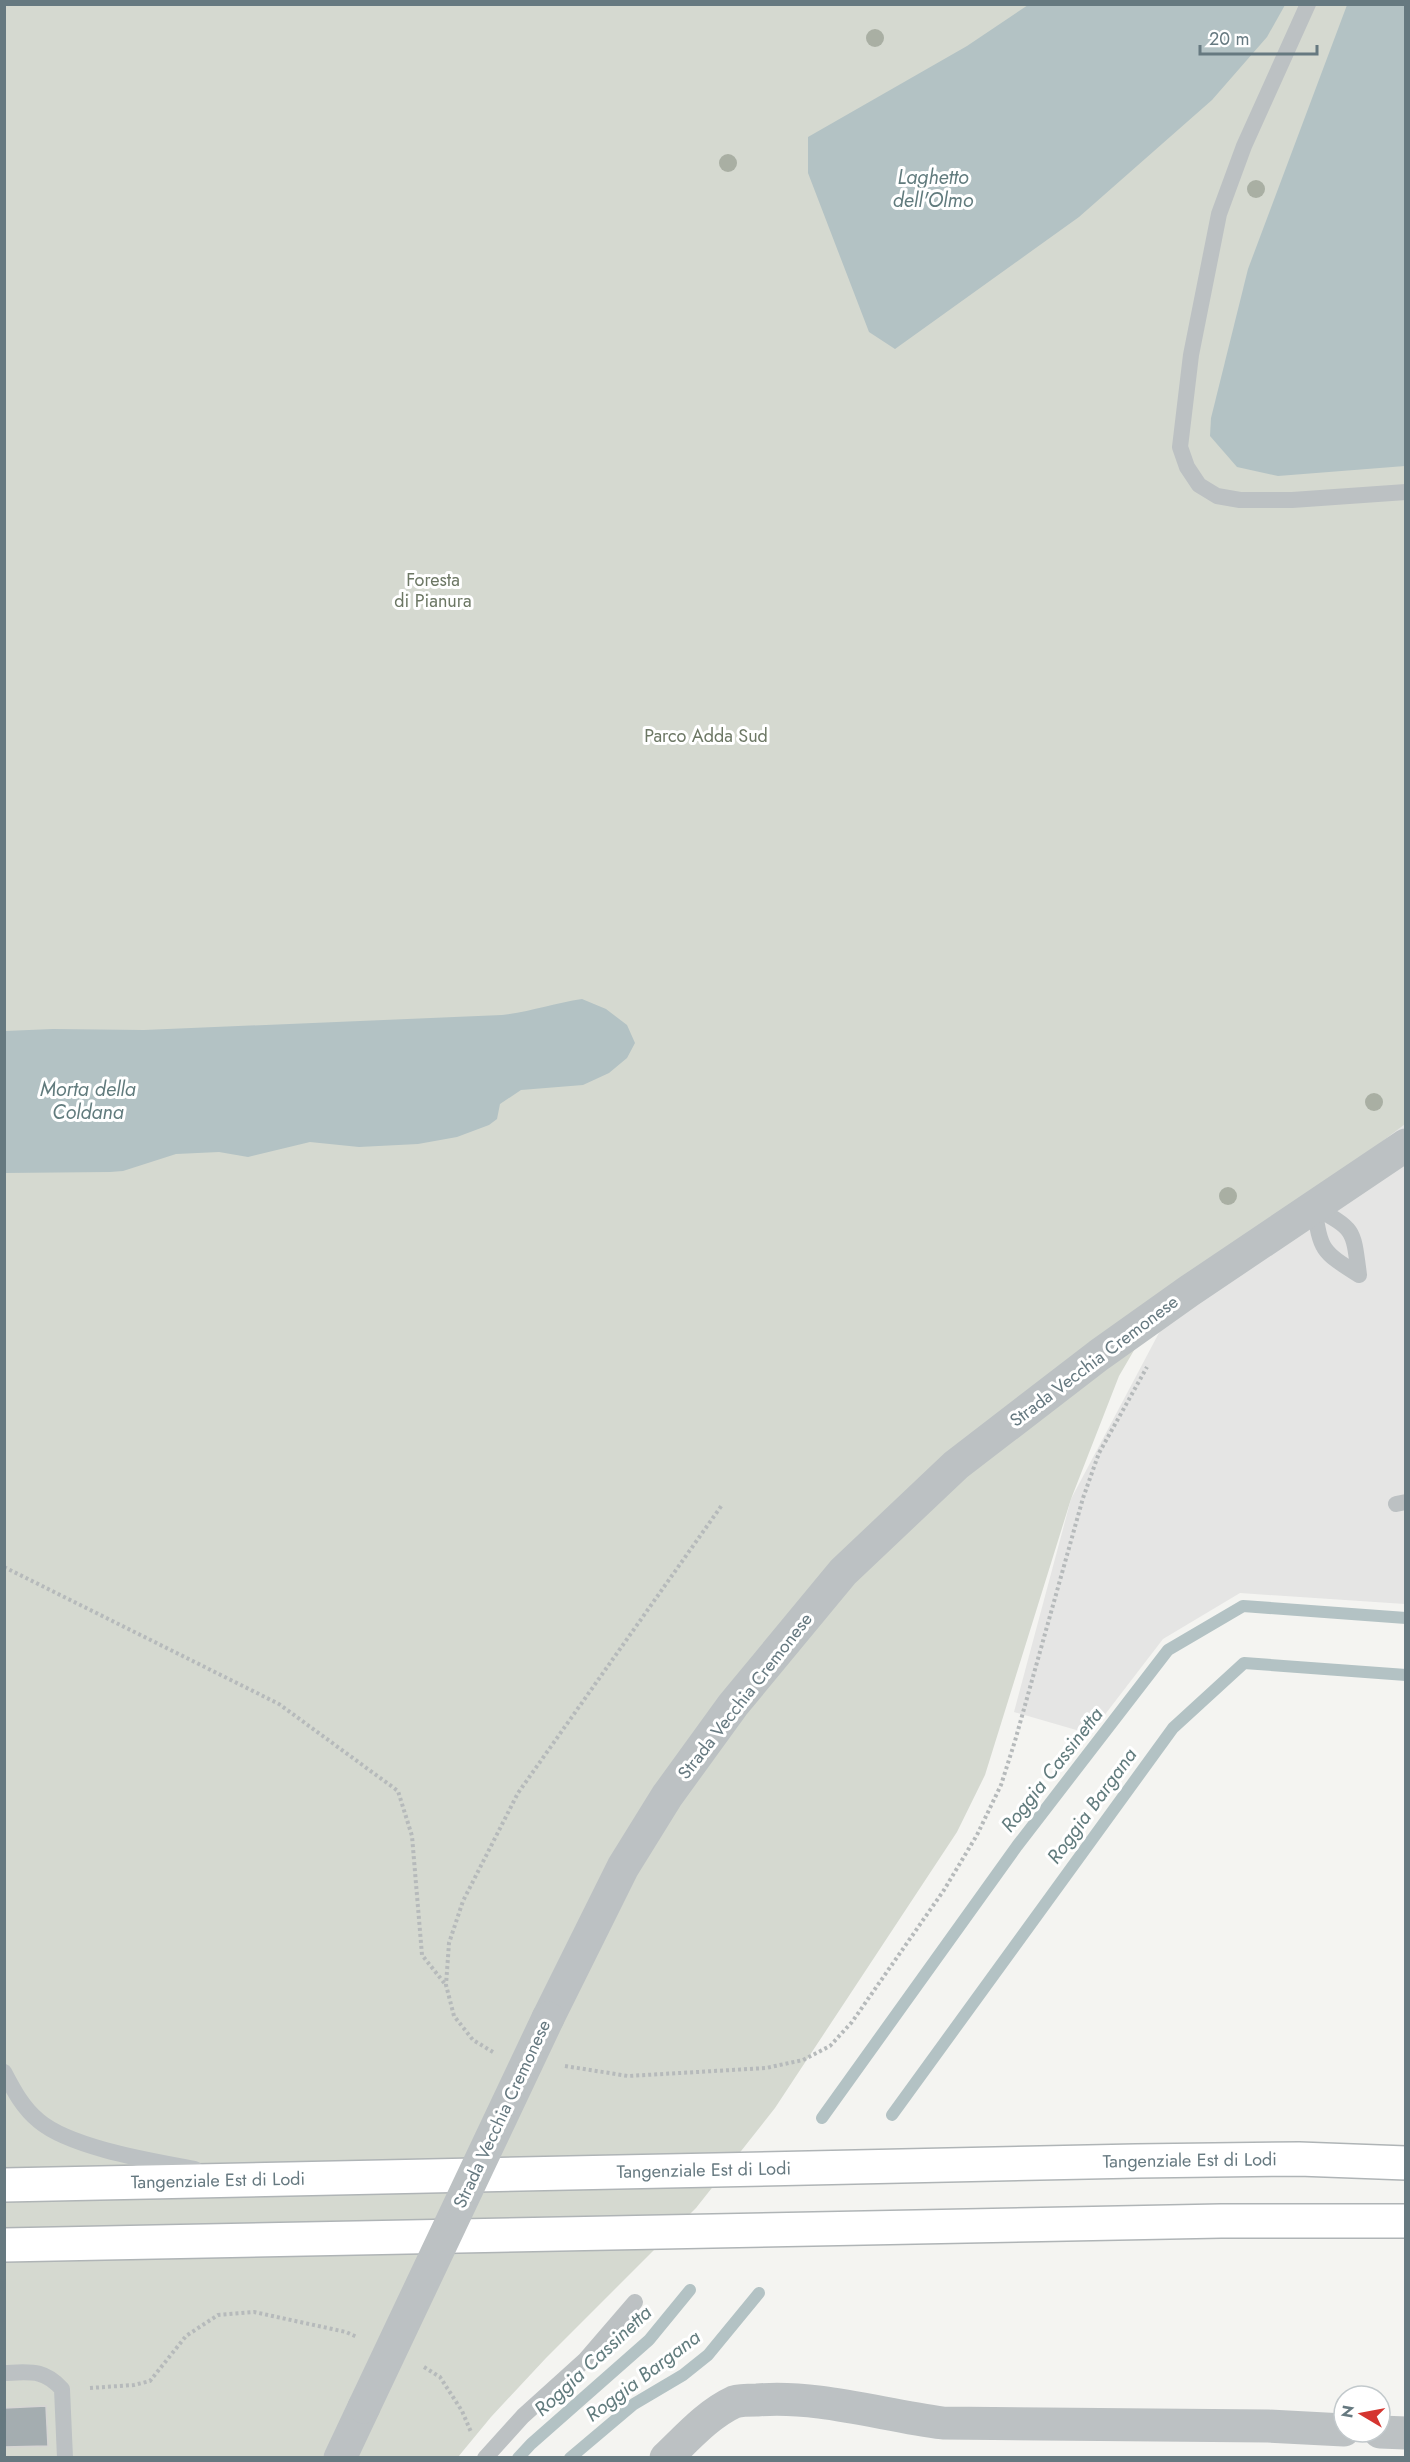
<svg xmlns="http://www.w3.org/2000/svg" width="1410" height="2462" viewBox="0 0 1410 2462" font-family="Jost,sans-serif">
  <rect width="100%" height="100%" fill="#f4f4f1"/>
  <!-- built -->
  <polygon fill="#e5e5e4" points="1405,1114 1405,1604 1240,1593 1163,1639 1090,1734 1014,1712 1071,1499 1197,1261"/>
  <!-- green -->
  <polygon fill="#d5d9d0" points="5,5 1405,5 1405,1124 1154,1316 1119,1376 1071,1499 985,1775 957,1832 775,2108 696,2208 546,2358 491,2417 458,2457 5,2457"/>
  <!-- water -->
  <g fill="#b3c2c4">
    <polygon points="1028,5 1285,5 1267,37 1212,100 1079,217 895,349 869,332 808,173 808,137 967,46"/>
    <polygon points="1347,5 1405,5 1405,466 1278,476 1237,467 1210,436 1211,418 1248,269"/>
    <path d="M 582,999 L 606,1009 L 627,1025 L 635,1043 L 627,1058 L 609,1073 L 583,1085 L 521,1090 L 500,1104 L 497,1119 L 489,1125 L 457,1137 L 418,1144 L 359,1147 L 310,1142 L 248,1157 L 219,1152 L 176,1154 L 123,1171 L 110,1172 L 5,1173 L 5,1031 L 53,1029 L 144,1030 L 502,1015 C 529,1012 555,1003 582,999 Z"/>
  </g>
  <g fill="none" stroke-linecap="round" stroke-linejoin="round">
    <!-- stream -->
    <g stroke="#b3c2c4" stroke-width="12">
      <polyline points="892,2115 1173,1728 1244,1663 1406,1675"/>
      <polyline points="822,2118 1017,1846 1168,1650 1243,1606 1406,1618"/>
      <polyline points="518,2458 531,2444 649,2340 690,2290"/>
      <polyline points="570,2458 634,2404 683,2375 708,2355 759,2293"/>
    </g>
  </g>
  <!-- building -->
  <polygon fill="#a4adb0" stroke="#d6d5d4" stroke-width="1.5" points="46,2406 48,2446 4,2447 4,2408"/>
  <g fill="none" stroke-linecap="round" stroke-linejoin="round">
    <defs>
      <g id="highway">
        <path id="s1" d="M 4,2185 L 1136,2161 L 1299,2159 L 1406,2163"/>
        <polyline points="4,2245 1221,2221 1406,2221"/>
      </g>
    </defs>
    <!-- highway casing -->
    <use href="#highway" stroke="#afb4b6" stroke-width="36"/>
    <!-- path -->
    <g stroke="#b6babb" stroke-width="4" stroke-dasharray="3 3" stroke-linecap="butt">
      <polyline points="4,1567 279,1704 398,1791 412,1836 422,1955 445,1984"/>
      <polyline points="493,2052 473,2040 454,2016 446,1985 449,1943 463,1901 518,1793 722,1505"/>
      <polyline points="565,2066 628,2076 766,2068 803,2060 830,2046 852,2022 944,1890 977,1835 1001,1785 1015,1741 1083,1498 1099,1453 1147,1367"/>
      <polyline points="424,2367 440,2377 462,2411 471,2432"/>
      <polyline points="90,2388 134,2385 150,2381 186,2336 218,2315 254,2312 346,2332 357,2337"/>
    </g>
    <!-- lane -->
    <g stroke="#bcc1c3" stroke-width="16">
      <polyline points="1308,4 1244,146 1219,214 1191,355 1180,447 1187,467 1199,485 1217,496 1240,500 1292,500 1406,492"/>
      <path d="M 1314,1207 C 1355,1230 1353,1228 1359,1275 C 1321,1251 1321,1251 1314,1207 Z"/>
      <polyline points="1396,1504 1406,1502"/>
      <path d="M 4,2072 C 14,2091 23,2108 39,2121 C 71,2148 153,2161 195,2169"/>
      <path d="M 4,2373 C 31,2372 44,2369 62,2389 L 65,2458"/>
      <polyline points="485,2458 523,2416 585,2360 635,2302"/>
    </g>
    <!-- street -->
    <g stroke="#bcc1c3" stroke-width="33">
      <polyline points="548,2018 623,1867 667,1796 733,1705 843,1572 956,1465 1099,1355 1189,1291 1406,1145"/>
      <polyline points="1380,2432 1406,2433"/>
      <polyline points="340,2458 364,2407"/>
      <path d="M 666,2458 C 687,2438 708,2414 734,2402 C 740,2400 749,2400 757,2400 C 819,2395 881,2415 943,2423 L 1268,2426 L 1344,2430"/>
    </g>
    <!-- highway -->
    <use href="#highway" stroke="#fff" stroke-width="33"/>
    <!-- street-bridge -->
    <polyline stroke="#bcc1c3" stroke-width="33" points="364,2407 548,2018"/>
  </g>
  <!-- trees -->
  <g fill="#a9afa3">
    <circle cx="875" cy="38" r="9"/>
    <circle cx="728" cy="163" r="9"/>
    <circle cx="1256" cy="189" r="9"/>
    <circle cx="1374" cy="1102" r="9"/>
    <circle cx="1228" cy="1196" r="9"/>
  </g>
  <g text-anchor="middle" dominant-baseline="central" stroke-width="6" stroke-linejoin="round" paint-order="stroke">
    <!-- park labels -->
    <g font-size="18" fill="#6c7764" stroke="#fff">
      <text x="433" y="580">Foresta<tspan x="433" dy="21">di Pianura</tspan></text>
      <text x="706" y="736">Parco Adda Sud</text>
    </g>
    <!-- street labels -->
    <g font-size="18" fill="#667980" stroke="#fff">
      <text transform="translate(1094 1361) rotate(-37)">Strada Vecchia Cremonese</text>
      <text transform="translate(745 1696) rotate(-52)">Strada Vecchia Cremonese</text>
      <text transform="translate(502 2114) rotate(-65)">Strada Vecchia Cremonese</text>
      <text stroke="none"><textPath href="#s1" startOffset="1186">Tangenziale Est di Lodi</textPath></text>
      <text stroke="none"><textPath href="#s1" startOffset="700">Tangenziale Est di Lodi</textPath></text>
      <text stroke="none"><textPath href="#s1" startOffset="214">Tangenziale Est di Lodi</textPath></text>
    </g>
    <!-- water labels -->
    <g font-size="20" font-style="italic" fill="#617b7d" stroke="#fff">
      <text x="933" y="177">Laghetto<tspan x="933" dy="23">dell'Olmo</tspan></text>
      <text x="88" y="1089">Morta della<tspan x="88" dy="23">Coldana</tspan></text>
      <text transform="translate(1052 1770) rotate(-52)">Roggia Cassinetta</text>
      <text transform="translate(1092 1806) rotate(-54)">Roggia Bargana</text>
      <text transform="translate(593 2361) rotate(-43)">Roggia Cassinetta</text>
      <text transform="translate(643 2376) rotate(-37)">Roggia Bargana</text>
    </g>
  </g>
  <!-- border -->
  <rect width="1410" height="2462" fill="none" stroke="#667980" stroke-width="12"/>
  <!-- north arrow -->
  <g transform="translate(1362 2414) rotate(280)"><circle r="28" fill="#ffffff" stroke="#c2c9cc" stroke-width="1.5"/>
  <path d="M0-4.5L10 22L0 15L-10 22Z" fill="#d53530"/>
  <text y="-9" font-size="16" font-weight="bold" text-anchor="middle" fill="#667980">N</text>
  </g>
  <!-- scale -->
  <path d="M1200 45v9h117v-9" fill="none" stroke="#667980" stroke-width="3"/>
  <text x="1209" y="45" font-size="18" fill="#667980" stroke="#ffffff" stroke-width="4.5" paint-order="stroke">20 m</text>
</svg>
